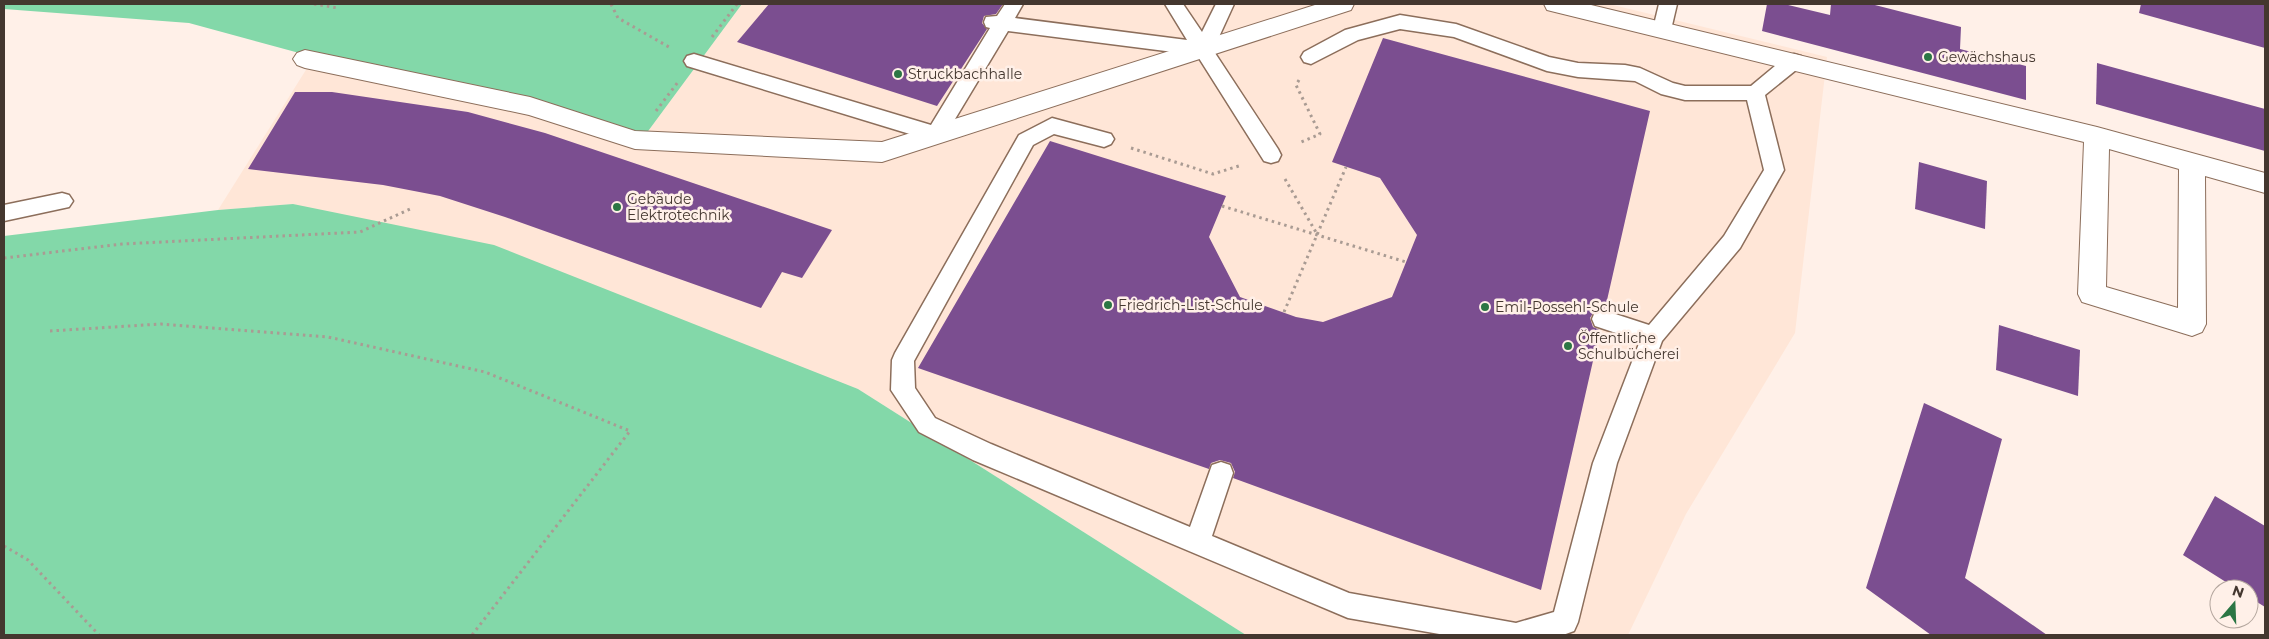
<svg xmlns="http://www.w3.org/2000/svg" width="2269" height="639" viewBox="0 0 2269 639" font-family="Montserrat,sans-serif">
  <rect width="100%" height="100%" fill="#fff0e8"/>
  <!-- built -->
  <polygon fill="#ffe6d7" points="742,4 1609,4 1827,57 1795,333 1686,514 1628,635 1246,635 858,389 293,204 218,210 314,57 643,138"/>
  <!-- green -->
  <g fill="#83d8a9">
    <polygon points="4,4 742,4 643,138 314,57 189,23 4,9"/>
    <polygon points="293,204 494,245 858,389 1246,635 4,635 4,236 218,210"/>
  </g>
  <!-- building -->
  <g fill="#7b4e90">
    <polygon points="769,4 1003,4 996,14 984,16 982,23 987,29 937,106 737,42"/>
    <polygon points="1767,4 1784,4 1830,15 1831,4 1871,4 1961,27 1960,49 2026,66 2026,100 1762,31"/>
    <polygon points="2141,4 2265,4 2265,48 2139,13"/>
    <polygon points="1383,38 1650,111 1605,309 1595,310 1590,318 1593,327 1600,330 1541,590 1233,478 1235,472 1231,463 1220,460 1211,463 1209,469 918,368 1050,141 1226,196 1209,237 1240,297 1296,317 1323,322 1392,297 1417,235 1380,178 1332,162"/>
    <polygon points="2097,63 2265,109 2265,151 2096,104"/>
    <polygon points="295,92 332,92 468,112 545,133 832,230 802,278 782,272 761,308 505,217 440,196 383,185 248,169"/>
    <polygon points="1919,162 1987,181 1985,229 1915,209"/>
    <polygon points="1999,325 2080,350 2078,396 1996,370"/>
    <polygon points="1924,403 2002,439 1965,578 2047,635 1931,635 1866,588"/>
    <polygon points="2215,496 2265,526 2265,607 2249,597 2249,589 2237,589 2183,555"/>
  </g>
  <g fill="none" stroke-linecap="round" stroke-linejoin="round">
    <defs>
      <g id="service">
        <polygon points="1005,4 1023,4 1015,18 1187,40 1165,4 1183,4 1202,32 1216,4 1234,4 1213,50 1278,149 1281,155 1278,161 1271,163 1264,161 1197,55 1008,31 943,139 936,142 687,66 684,61 687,56 694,54 931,125 990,28 986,27 984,22 986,17 997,16"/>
        <polygon points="1659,4 1677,4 1670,34 1663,36 1656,34 1653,29"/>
        <polygon points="1400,15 1456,24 1549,57 1578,63 1625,65 1640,68 1673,83 1685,86 1751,86 1787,56 1794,54 1801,56 1804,61 1801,66 1765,95 1784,170 1740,248 1662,341 1617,463 1578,622 1574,631 1563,635 1445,635 1348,618 973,460 919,432 891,390 892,360 895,353 1019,135 1052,118 1111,134 1114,139 1111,144 1104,147 1054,134 1033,145 914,361 915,388 935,418 991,444 1190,527 1212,465 1221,462 1230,465 1233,473 1212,536 1349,593 1516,623 1554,612 1593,463 1640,341 1595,326 1592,319 1595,312 1603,310 1649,325 1724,236 1764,170 1747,100 1685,100 1661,94 1635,81 1578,77 1547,71 1454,37 1400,29 1358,40 1311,64 1304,62 1301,57 1304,52 1345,30"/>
        <polygon points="62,193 69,195 73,201 69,207 4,221 4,205"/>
      </g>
      <g id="minor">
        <polygon points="1318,4 1354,4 1351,10 882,162 635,149 529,115 305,68 297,65 293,59 297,53 305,50 530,97 635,131 882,142"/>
        <path d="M 1544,4 L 1587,4 L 2097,127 L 2265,173 L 2265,193 L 2205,176 L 2206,324 L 2202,332 L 2192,336 L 2082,302 L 2078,294 L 2084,142 L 1555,12 L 1547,10 ZM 2109,149 L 2179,169 L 2178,308 L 2106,287 Z"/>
      </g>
    </defs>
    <!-- service casing -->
    <use href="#service" stroke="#8c6e5b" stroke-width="3"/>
    <!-- minor casing -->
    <use href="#minor" stroke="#8c6e5b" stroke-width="2"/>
    <!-- path -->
    <g stroke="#a99b93" stroke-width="3" stroke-dasharray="2.5 4" stroke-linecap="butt">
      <polyline points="314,4 338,8"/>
      <polyline points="611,4 618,18 669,47"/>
      <polyline points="712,37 737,4"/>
      <polyline points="1299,80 1296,85 1320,134 1299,143"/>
      <polyline points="656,111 678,82"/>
      <polyline points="1131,148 1213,174 1242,165"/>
      <polyline points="1285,179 1317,234"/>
      <polyline points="1222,206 1406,262"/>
      <polyline points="4,258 122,244 360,232 410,209"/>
      <polyline points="1284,312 1346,167"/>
      <polyline points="50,331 161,324 328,337 485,372 630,431 472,635"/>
      <polyline points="4,546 28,560 99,635"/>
    </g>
    <!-- service -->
    <use href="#service" fill="#fff" fill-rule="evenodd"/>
    <!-- minor -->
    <use href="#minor" fill="#fff" fill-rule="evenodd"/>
  </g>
  <!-- markers -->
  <g fill="#2b7644" stroke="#fff0e8" stroke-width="2">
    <circle cx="1928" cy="57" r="5"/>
    <circle cx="898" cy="74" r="5"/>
    <circle cx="617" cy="207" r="5"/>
    <circle cx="1108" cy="305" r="5"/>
    <circle cx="1485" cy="307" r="5"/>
    <circle cx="1568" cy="346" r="5"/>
  </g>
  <g text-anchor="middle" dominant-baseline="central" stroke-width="5" stroke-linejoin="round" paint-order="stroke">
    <!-- poi labels -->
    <g font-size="14" fill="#44372f" stroke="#fff0e8" text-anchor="start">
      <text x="1938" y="57">Gewächshaus</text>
      <text x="908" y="74">Struckbachhalle</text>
      <text x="627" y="199">Gebäude<tspan x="627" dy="16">Elektrotechnik</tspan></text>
      <text x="1118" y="305">Friedrich-List-Schule</text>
      <text x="1495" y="307">Emil-Possehl-Schule</text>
      <text x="1578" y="338">Öffentliche<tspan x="1578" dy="16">Schulbücherei</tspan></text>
    </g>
  </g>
  <!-- border -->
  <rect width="2269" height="639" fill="none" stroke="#44372f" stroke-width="10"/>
  <!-- north arrow -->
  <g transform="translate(2234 604) rotate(19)"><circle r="24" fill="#fff0e8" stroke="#b4a69e"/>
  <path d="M0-4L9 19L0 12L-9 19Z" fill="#2b7644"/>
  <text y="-8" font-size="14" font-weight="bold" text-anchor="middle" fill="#44372f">N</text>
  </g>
</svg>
